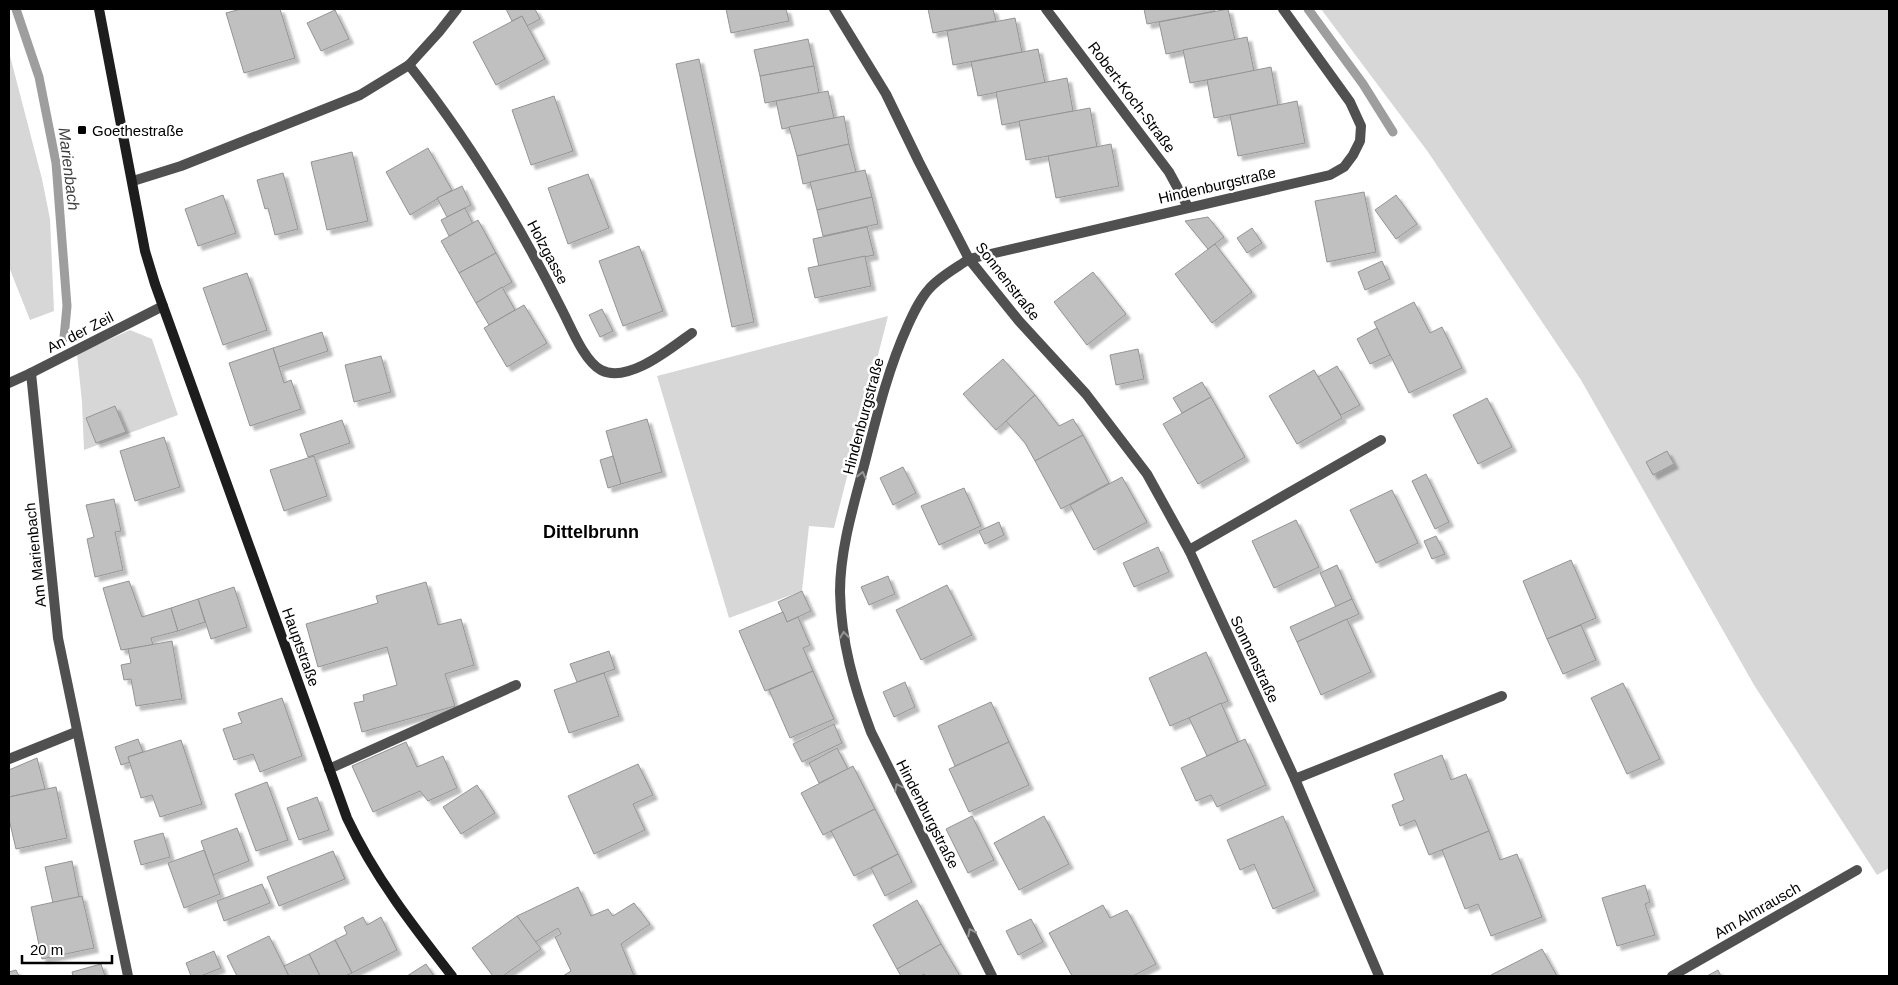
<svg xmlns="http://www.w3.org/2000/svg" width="1898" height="985" viewBox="0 0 1898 985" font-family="Arial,sans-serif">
  <defs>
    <filter id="shadow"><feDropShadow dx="4.5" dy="4.5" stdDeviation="1" flood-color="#0004"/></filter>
  </defs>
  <rect width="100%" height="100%" fill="#fff"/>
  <!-- green -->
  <g fill="#d7d7d7">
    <polygon points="1321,9 1889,9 1889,868 1877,875 1754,685 1581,380 1428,152"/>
    <polygon points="9,52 42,179 50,219 54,311 30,320 9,267"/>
    <polygon points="888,316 834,528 809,526 802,591 729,618 657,376"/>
    <polygon points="130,330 152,339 178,415 84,450 82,402 77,354"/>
  </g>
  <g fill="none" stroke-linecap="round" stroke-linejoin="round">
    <!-- stream -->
    <g stroke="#9e9e9e" stroke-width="9">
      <polyline points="16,9 39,77 56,163 67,306 64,338"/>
      <polyline points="1308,9 1363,84 1393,132"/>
    </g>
  </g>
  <!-- building -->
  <g fill="#c0c0c0" stroke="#949494" filter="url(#shadow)">
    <polygon points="241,9 280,9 295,58 244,73 226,13"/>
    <polygon points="506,9 535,9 540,19 527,26 522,16 512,21"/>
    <polygon points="726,9 786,9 789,21 731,33"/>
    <polygon points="928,9 993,9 996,21 933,33"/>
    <polygon points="1144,9 1214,9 1215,11 1147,24"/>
    <polygon points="1228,9 1235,40 1166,54 1159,22"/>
    <polygon points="335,10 349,39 321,51 307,23"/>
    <polygon points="522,16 545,59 496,85 473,42"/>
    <polygon points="1015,18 1022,52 953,65 947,31"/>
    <polygon points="1247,37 1254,71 1190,83 1183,50"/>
    <polygon points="808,39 814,66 760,76 754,50"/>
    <polygon points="1038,49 1045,83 978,96 971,62"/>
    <polygon points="699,59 754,322 732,327 676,64"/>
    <polygon points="814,66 819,93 765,103 760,76"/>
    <polygon points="1271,67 1278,105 1214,118 1207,80"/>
    <polygon points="1067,78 1073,111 1002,125 996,92"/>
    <polygon points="828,91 834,118 782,129 776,101"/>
    <polygon points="554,96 573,151 531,165 512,110"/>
    <polygon points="1297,101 1305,143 1238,156 1230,115"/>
    <polygon points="1090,108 1097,147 1026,160 1019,121"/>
    <polygon points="844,116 849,144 797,156 789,127"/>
    <polygon points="849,144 856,172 803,184 797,156"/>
    <polygon points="1111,144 1119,186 1056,198 1048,156"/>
    <polygon points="428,148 452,190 410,215 386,172"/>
    <polygon points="352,152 368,221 327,230 311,162"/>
    <polygon points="865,170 872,197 817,210 810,182"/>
    <polygon points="283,173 298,229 275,235 268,208 265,209 257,180"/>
    <polygon points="588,174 609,228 568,244 548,188"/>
    <polygon points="462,186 471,205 447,217 437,198"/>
    <polygon points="1364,192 1376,252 1327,262 1315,201"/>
    <polygon points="223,195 236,233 198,246 185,209"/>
    <polygon points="1396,195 1417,224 1396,239 1375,210"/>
    <polygon points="872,197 878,224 823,236 817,210"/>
    <polygon points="465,208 473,224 449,236 441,220"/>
    <polygon points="1208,217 1224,237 1208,249 1185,221"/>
    <polygon points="478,220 496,253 459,273 441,241"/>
    <polygon points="867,227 874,255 819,267 813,239"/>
    <polygon points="1252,228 1262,243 1247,253 1237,238"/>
    <polygon points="1215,244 1252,292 1212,323 1175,274"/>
    <polygon points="639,246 663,311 623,326 599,261"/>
    <polygon points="496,253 512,282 476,303 459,273"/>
    <polygon points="865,256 871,286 815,298 808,268"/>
    <polygon points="1382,261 1390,279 1365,290 1358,272"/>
    <polygon points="1093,272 1126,314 1087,345 1054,302"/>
    <polygon points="247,273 267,330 223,345 203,288"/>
    <polygon points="502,287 515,310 489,325 476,303"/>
    <polygon points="1414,302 1430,333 1442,327 1462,368 1409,393 1374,322"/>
    <polygon points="524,305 547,343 507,367 484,328"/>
    <polygon points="602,309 613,331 600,337 589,315"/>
    <polygon points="1377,328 1390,355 1370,364 1357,339"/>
    <polygon points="322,332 328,351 279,367 273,348"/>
    <polygon points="273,348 284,383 291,380 301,409 250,426 229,363"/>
    <polygon points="1138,349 1144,379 1116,385 1110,355"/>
    <polygon points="381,356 391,392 354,402 345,365"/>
    <polygon points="1003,359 1035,395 996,430 963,394"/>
    <polygon points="1337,366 1360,405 1341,415 1318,377"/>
    <polygon points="1314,370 1342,418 1297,444 1269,396"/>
    <polygon points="1202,382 1211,397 1182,413 1173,398"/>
    <polygon points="1035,395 1059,426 1073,419 1083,435 1035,461 1025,443 1006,421"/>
    <polygon points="1211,397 1245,457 1198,484 1163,424"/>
    <polygon points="1487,398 1512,447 1478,464 1453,415"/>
    <polygon points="115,406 126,432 96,443 86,418"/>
    <polygon points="647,419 662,472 621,484 606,431"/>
    <polygon points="342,420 350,443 308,457 300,434"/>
    <polygon points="1083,435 1109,483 1061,509 1035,461"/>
    <polygon points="164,437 180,487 135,501 120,451"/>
    <polygon points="1667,451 1674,464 1653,475 1646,462"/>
    <polygon points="314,456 327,496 284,511 270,470"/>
    <polygon points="613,456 621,484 608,488 600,460"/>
    <polygon points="903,467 916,493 893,505 880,478"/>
    <polygon points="1426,474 1449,522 1435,529 1412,481"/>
    <polygon points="1122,477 1147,522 1094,550 1070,505"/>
    <polygon points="964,488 981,526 939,545 921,506"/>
    <polygon points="1392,490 1418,543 1376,563 1350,510"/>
    <polygon points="114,499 121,531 115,532 123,570 95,577 87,539 94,537 86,505"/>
    <polygon points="1296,520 1319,567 1274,588 1252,541"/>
    <polygon points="999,522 1004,535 985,544 979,531"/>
    <polygon points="1436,536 1445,554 1432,559 1424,541"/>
    <polygon points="1158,547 1169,572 1134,587 1123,563"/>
    <polygon points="1571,560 1596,618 1547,639 1523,581"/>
    <polygon points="1337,565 1352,599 1336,607 1320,573"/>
    <polygon points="888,576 895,594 869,605 861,587"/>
    <polygon points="129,581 142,617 171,608 178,631 151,638 153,645 121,650 103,588"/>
    <polygon points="426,582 438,625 461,619 474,665 445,674 455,706 362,732 354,703 364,701 363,695 397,685 387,647 318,667 306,624 378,603 376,596"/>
    <polygon points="947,585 972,635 921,660 896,610"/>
    <polygon points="234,587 247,627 211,639 198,599"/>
    <polygon points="802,591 811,611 787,622 778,602"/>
    <polygon points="198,599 205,622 178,631 171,608"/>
    <polygon points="1352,599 1359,614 1297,642 1290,627"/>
    <polygon points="783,612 787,622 798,617 810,645 803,648 813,671 765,691 739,631"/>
    <polygon points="1347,619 1371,672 1321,695 1297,642"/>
    <polygon points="1581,625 1596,660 1563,674 1547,639"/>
    <polygon points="172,641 182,699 136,706 131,679 124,680 121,665 131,663 128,649"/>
    <polygon points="609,651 615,669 577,682 570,664"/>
    <polygon points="1206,652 1228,701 1170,726 1149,678"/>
    <polygon points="813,671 834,719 790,738 769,690"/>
    <polygon points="604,673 619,716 569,733 554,690"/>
    <polygon points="905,682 915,707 894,717 883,692"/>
    <polygon points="1623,683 1660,759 1627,774 1591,698"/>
    <polygon points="282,698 302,756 260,772 253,754 234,760 223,729 242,723 238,713"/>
    <polygon points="991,702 1009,742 955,766 938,726"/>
    <polygon points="1221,703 1238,742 1207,756 1189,718"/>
    <polygon points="834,724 842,743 802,762 793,744"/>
    <polygon points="138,739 143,752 128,757 130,762 121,765 115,747"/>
    <polygon points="1245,739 1266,785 1217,807 1211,795 1196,801 1181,768"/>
    <polygon points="181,740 202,804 160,817 152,795 141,798 128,757"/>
    <polygon points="406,742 417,767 443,756 457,788 428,801 420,791 373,812 352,766"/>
    <polygon points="1009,742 1029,785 969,812 949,769"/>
    <polygon points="837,748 848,769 819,783 809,763"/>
    <polygon points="1442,755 1451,780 1466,774 1489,831 1429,855 1415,820 1400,826 1392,805 1404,800 1394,774"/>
    <polygon points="37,758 45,789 9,797 9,770"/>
    <polygon points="638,764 653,795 633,804 645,830 594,854 568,796"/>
    <polygon points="853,766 875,809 823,835 801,793"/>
    <polygon points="267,782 288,840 256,851 235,794"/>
    <polygon points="477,785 495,813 461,834 443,807"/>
    <polygon points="56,787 67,838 16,849 9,819 9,797"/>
    <polygon points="317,797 329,830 299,840 287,808"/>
    <polygon points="875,809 898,854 854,876 831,831"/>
    <polygon points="972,816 994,860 968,873 946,829"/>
    <polygon points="1044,816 1069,864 1019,890 994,843"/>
    <polygon points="1283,816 1315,891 1273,909 1254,864 1240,870 1227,840"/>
    <polygon points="237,828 249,861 213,875 201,841"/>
    <polygon points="1489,831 1500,860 1517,854 1542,917 1491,936 1478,904 1465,909 1442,850"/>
    <polygon points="163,833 170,857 141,865 134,841"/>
    <polygon points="204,850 220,894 184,908 168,863"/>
    <polygon points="333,851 345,879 279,906 267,877"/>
    <polygon points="898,854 912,882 885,896 871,868"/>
    <polygon points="72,861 79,897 53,903 45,867"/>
    <polygon points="262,884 270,903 224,921 217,901"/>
    <polygon points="1645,885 1650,902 1645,904 1655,935 1617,946 1602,898"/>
    <polygon points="578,887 591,916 608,909 613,916 634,903 650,924 621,944 634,976 563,976 571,971 555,937 561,934 558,928 535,942 517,916"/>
    <polygon points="82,896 94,948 42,959 31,907"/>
    <polygon points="917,900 941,944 897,969 873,925"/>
    <polygon points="1103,905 1110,918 1127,910 1156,964 1133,976 1072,976 1049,933"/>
    <polygon points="517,916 541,949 503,976 493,976 472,948"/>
    <polygon points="363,917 367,925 381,917 397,950 352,973 335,940 347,934 344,927"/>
    <polygon points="1031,919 1043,942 1018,955 1006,931"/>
    <polygon points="269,936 289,976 237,976 227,956"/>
    <polygon points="335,940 352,973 345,976 320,976 309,954"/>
    <polygon points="941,944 960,976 925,976 924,974 921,976 901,976 897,969"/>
    <polygon points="1542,949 1557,976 1492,976 1491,975"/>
    <polygon points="214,951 221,968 201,976 191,976 186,963"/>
    <polygon points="309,954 320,976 289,976 284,966"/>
    <polygon points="101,964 105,976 73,976 72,972"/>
    <polygon points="426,964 434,976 407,976"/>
    <polygon points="16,970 19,976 9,976 9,972"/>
    <polygon points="1718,970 1721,976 1707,976"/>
  </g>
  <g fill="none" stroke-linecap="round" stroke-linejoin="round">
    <!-- street -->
    <g stroke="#505050" stroke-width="10">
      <polyline points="834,9 886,94 919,162 969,259 1019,321 1086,394 1147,474 1189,550 1295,779 1379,976"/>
      <polyline points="1046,9 1169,172 1188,207"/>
      <path d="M 409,65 C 469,140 519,224 562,310 C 571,327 584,361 601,370 C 628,384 671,348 692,333"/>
      <polyline points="133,181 181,166 360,95 409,65 439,32 457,9"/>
      <polyline points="31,373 58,638 128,976"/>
      <polyline points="9,383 31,373 163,306"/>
      <polyline points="1189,550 1381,440"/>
      <polyline points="9,759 76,732"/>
      <polyline points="329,769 516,685"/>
      <polyline points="1295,779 1502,696"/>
      <path d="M 992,976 L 871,732 C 854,687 841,642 840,592 C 840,549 854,504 865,462 C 877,415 888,369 908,325 C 914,312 920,299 929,289 C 939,277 956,268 969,259 L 1330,175 L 1344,167 L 1353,155 L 1360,141 L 1361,126 L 1350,102 L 1283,9"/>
      <polyline points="1672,976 1857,870"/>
    </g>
    <!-- secondary -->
    <path stroke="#1d1d1d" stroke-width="10" d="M 99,9 L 145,251 L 155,284 L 347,818 C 374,876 413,926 452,976"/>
  </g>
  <!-- one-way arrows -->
  <defs><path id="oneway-chevron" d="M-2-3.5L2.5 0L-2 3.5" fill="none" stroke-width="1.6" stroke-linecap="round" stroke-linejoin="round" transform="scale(1.25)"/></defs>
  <g stroke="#969696">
    <use href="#oneway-chevron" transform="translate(862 475) rotate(-76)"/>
    <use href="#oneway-chevron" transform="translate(844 635) rotate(-97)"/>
    <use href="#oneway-chevron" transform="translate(898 787) rotate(-116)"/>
    <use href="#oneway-chevron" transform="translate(971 932) rotate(-117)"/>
  </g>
  <!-- markers -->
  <rect fill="#000" stroke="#fff" stroke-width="2" x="77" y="125" width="10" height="10" rx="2.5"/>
  <g text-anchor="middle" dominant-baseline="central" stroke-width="5" stroke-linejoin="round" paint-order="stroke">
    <!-- street labels -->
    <g font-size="15" fill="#000" stroke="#fff">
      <text transform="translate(1132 97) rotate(53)">Robert-Koch-Straße</text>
      <text transform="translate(1217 185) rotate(-13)">Hindenburgstraße</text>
      <text transform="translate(548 252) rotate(62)">Holzgasse</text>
      <text transform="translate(1008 281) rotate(52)">Sonnenstraße</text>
      <text transform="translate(80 332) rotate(-27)">An der Zeil</text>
      <text transform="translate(863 416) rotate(-75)">Hindenburgstraße</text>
      <text transform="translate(35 555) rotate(-96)">Am Marienbach</text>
      <text transform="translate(301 647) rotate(70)">Hauptstraße</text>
      <text transform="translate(1255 659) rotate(65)">Sonnenstraße</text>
      <text transform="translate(928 814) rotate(63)">Hindenburgstraße</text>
      <text transform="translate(1757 910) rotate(-30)">Am Almrausch</text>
    </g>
    <!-- poi labels -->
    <g font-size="15" fill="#000" stroke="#fff" text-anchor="start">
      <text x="92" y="130">Goethestraße</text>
    </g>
    <!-- water labels -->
    <g font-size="16" font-style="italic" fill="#3f3f3f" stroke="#fff">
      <text transform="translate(69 169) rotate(83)">Marienbach</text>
    </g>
    <!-- quarter labels -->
    <g font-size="18" font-weight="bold" fill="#000" stroke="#fff">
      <text x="591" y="532">Dittelbrunn</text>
    </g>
  </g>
  <!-- border -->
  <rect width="1898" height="985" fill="none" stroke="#000000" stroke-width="20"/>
  <!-- scale -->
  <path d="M22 955v8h90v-8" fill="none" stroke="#000000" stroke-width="2.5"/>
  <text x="30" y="955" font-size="15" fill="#000000" stroke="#ffffff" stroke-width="4" paint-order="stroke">20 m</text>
</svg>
